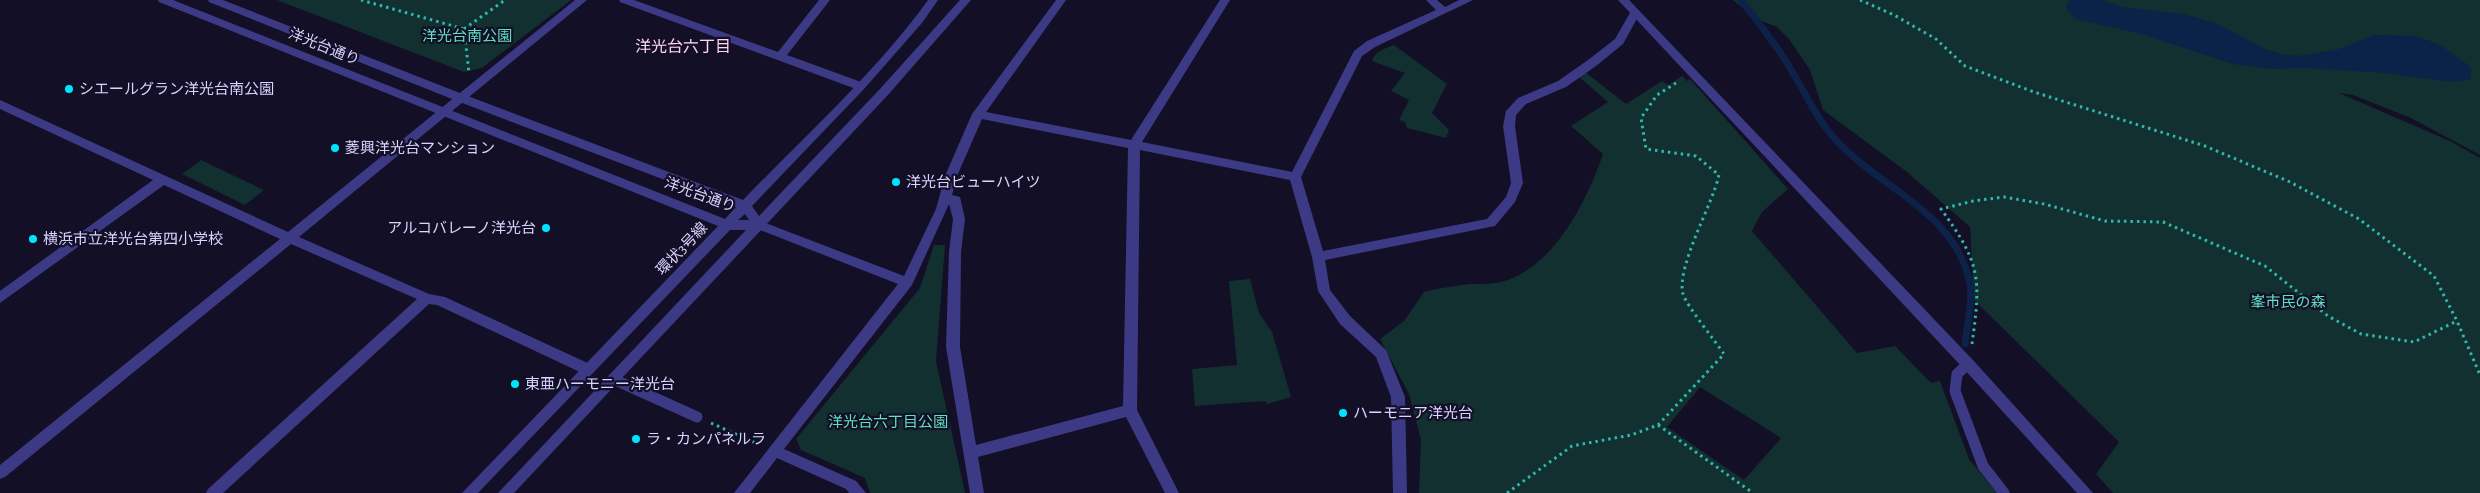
<svg xmlns="http://www.w3.org/2000/svg" width="2480" height="493" viewBox="0 0 2480 493" font-family="'Alegreya Sans','Noto Sans JP',sans-serif">
  <rect width="100%" height="100%" fill="#130f26"/>
  <!-- green -->
  <g fill="#12302f" fill-rule="evenodd">
    <polygon points="277,0 571,0 482,68 464,72"/>
    <polygon points="1733,0 2480,0 2480,155 2411,118 2353,95 2339,93 2452,142 2480,158 2480,493 2113,493 2096,474 2119,442 1974,300 1970,227 1907,172 1823,110 1810,70 1789,39 1777,27 1756,19"/>
    <path d="M 1394,45 L 1447,84 L 1432,113 L 1449,130 L 1446,138 L 1407,128 L 1405,122 L 1399,120 L 1409,100 L 1391,91 L 1405,73 L 1372,61 C 1375,51 1384,49 1394,45 Z"/>
    <path d="M 1585,72 L 1626,104 L 1662,81 L 1668,85 L 1682,76 L 1687,81 L 1690,79 L 1788,189 L 1762,212 L 1752,231 L 1857,353 L 1895,346 L 1931,383 L 1940,381 L 1969,459 L 1997,493 L 1419,493 L 1421,440 L 1409,394 L 1380,339 L 1404,321 L 1424,292 C 1440,288 1454,286 1470,284 C 1480,284 1491,284 1501,282 C 1553,269 1587,201 1603,154 L 1571,126 L 1608,102 L 1579,77 ZM 1700,387 L 1781,438 L 1744,480 L 1667,427 Z"/>
    <polygon points="201,160 264,190 245,205 182,174"/>
    <polygon points="934,245 945,245 936,361 965,493 870,493 865,478 801,450 796,439 920,288"/>
    <polygon points="1250,279 1259,313 1272,332 1291,397 1267,404 1265,401 1195,406 1192,369 1237,365 1229,281"/>
  </g>
  <!-- water -->
  <polygon fill="#0c2248" points="2069,0 2101,0 2123,7 2183,14 2216,23 2265,49 2285,55 2297,56 2339,49 2374,35 2417,36 2440,45 2471,67 2471,79 2450,82 2385,73 2307,68 2272,69 2233,64 2141,34 2075,19 2066,8"/>
  <g fill="none" stroke-linecap="round" stroke-linejoin="round">
    <!-- stream -->
    <path stroke="#0c2248" stroke-width="7" d="M 1741,0 C 1758,22 1776,44 1790,68 C 1805,92 1816,118 1835,139 C 1878,187 1953,211 1969,279 C 1974,300 1967,324 1965,344"/>
    <!-- path -->
    <g stroke="#2fb8b0" stroke-width="3" stroke-dasharray="2.5 4" stroke-linecap="butt">
      <polyline points="361,0 464,29"/>
      <polyline points="1860,0 1894,15 1936,39 1965,66 2034,92 2205,146 2290,182 2359,219 2434,276 2457,321 2480,375"/>
      <polyline points="464,29 469,73"/>
      <polyline points="464,29 505,0"/>
      <path d="M 1972,344 C 1981,278 1981,264 1941,209 L 1973,201 L 2004,197 L 2044,204 L 2105,221 L 2163,222 L 2265,266 L 2328,316 L 2361,334 L 2414,342 L 2457,321"/>
      <polyline points="711,423 758,444"/>
      <polyline points="1658,425 1753,493"/>
      <path d="M 1507,493 L 1572,446 L 1631,435 L 1658,425 L 1724,354 C 1716,342 1686,305 1683,294 C 1676,267 1712,206 1719,175 L 1696,156 L 1646,149 L 1641,118 L 1657,95 L 1679,81"/>
    </g>
    <!-- service -->
    <g stroke="#3d3a85" stroke-width="11">
      <polyline points="1968,364 1957,374 1955,391 1983,466 2004,493"/>
      <polyline points="613,379 697,417"/>
    </g>
    <!-- minor -->
    <g fill="#3d3a85" fill-rule="evenodd">
      <polygon points="575,0 587,0 299,237 429,294 445,297 592,365 594,369 592,373 587,374 582,373 437,305 429,304 223,493 206,493 208,489 417,299 291,244 5,477 0,479 0,465 280,239 164,185 0,303 0,291 153,180 0,109 0,100 288,232"/>
      <polygon points="619,0 634,0 778,52 819,0 830,0 787,55 864,83 866,86 860,90 856,89 620,2"/>
      <path d="M 1056,0 L 1066,0 L 986,112 L 1131,140 L 1220,0 L 1230,0 L 1142,142 L 1292,172 L 1354,51 L 1367,41 L 1436,10 L 1426,0 L 1437,0 L 1445,7 L 1459,0 L 1473,0 L 1375,47 L 1362,56 L 1301,177 L 1323,251 L 1487,219 L 1506,197 L 1511,183 L 1503,126 L 1506,111 L 1518,98 L 1558,81 L 1588,60 L 1615,39 L 1631,11 L 1639,11 L 1640,13 L 1623,44 L 1596,66 L 1566,87 L 1526,104 L 1516,115 L 1515,126 L 1523,183 L 1515,202 L 1495,226 L 1325,260 L 1330,290 L 1350,316 L 1386,350 L 1405,397 L 1407,493 L 1393,493 L 1391,397 L 1376,357 L 1340,324 L 1318,291 L 1312,257 L 1290,180 L 1140,150 L 1137,410 L 1179,493 L 1165,493 L 1126,417 L 978,457 L 984,493 L 970,493 L 946,347 L 949,252 L 953,219 L 949,204 L 912,285 L 784,449 L 856,481 L 866,493 L 849,493 L 846,489 L 777,458 L 750,493 L 734,493 L 898,284 L 755,228 L 753,225 L 755,222 L 763,222 L 904,276 L 936,209 L 945,176 L 972,114 ZM 982,119 L 1128,148 L 1123,406 L 976,445 L 960,347 L 961,252 L 965,219 L 960,197 L 952,195 L 957,176 Z"/>
    </g>
    <!-- tertiary -->
    <g fill="#3d3a85" fill-rule="evenodd">
      <path d="M 158,0 L 173,0 L 725,219 L 736,207 L 457,101 L 209,2 L 208,0 L 223,0 L 465,95 L 743,200 C 804,137 877,71 928,0 L 938,0 L 922,23 L 864,89 L 752,206 L 759,216 L 879,90 L 960,0 L 971,0 L 887,96 L 514,493 L 498,493 L 746,230 L 730,230 L 478,493 L 462,493 L 718,226 L 159,2 ZM 745,214 L 749,220 L 738,220 Z"/>
      <polygon points="1618,0 1629,0 1973,360 2093,493 2077,493 1963,368"/>
    </g>
  </g>
  <!-- markers -->
  <g fill="#00e5ff" stroke="#130f26" stroke-width="2">
    <circle cx="69" cy="89" r="5"/>
    <circle cx="335" cy="148" r="5"/>
    <circle cx="896" cy="182" r="5"/>
    <circle cx="546" cy="228" r="5"/>
    <circle cx="33" cy="239" r="5"/>
    <circle cx="515" cy="384" r="5"/>
    <circle cx="1343" cy="413" r="5"/>
    <circle cx="636" cy="439" r="5"/>
  </g>
  <g text-anchor="middle" dominant-baseline="central" stroke-width="4.5" stroke-linejoin="round" paint-order="stroke">
    <!-- park labels -->
    <g font-size="15" fill="#5fe0c0" stroke="#130f26">
      <text x="467" y="36">洋光台南公園</text>
      <text x="2288" y="302">峯市民の森</text>
      <text x="888" y="422">洋光台六丁目公園</text>
    </g>
    <!-- street labels -->
    <g font-size="15" fill="#d9d4ff" stroke="#130f26">
      <text transform="translate(324 47) rotate(22)">洋光台通り</text>
      <text transform="translate(700 195) rotate(20)">洋光台通り</text>
      <text transform="translate(682 249) rotate(-46)">環状3号線</text>
    </g>
    <!-- poi labels -->
    <g font-size="15" fill="#d9d4ff" stroke="#130f26" text-anchor="start">
      <text x="79" y="89">シエールグラン洋光台南公園</text>
      <text x="345" y="148">菱興洋光台マンション</text>
      <text x="906" y="182">洋光台ビューハイツ</text>
      <text x="536" y="228" text-anchor="end">アルコバレーノ洋光台</text>
      <text x="43" y="239">横浜市立洋光台第四小学校</text>
      <text x="525" y="384">東亜ハーモニー洋光台</text>
      <text x="1353" y="413">ハーモニア洋光台</text>
      <text x="646" y="439">ラ・カンパネルラ</text>
    </g>
    <!-- neighbourhood labels -->
    <g font-size="16" fill="#ffd6f0" stroke="#130f26">
      <text x="683" y="47">洋光台六丁目</text>
    </g>
  </g>
</svg>
